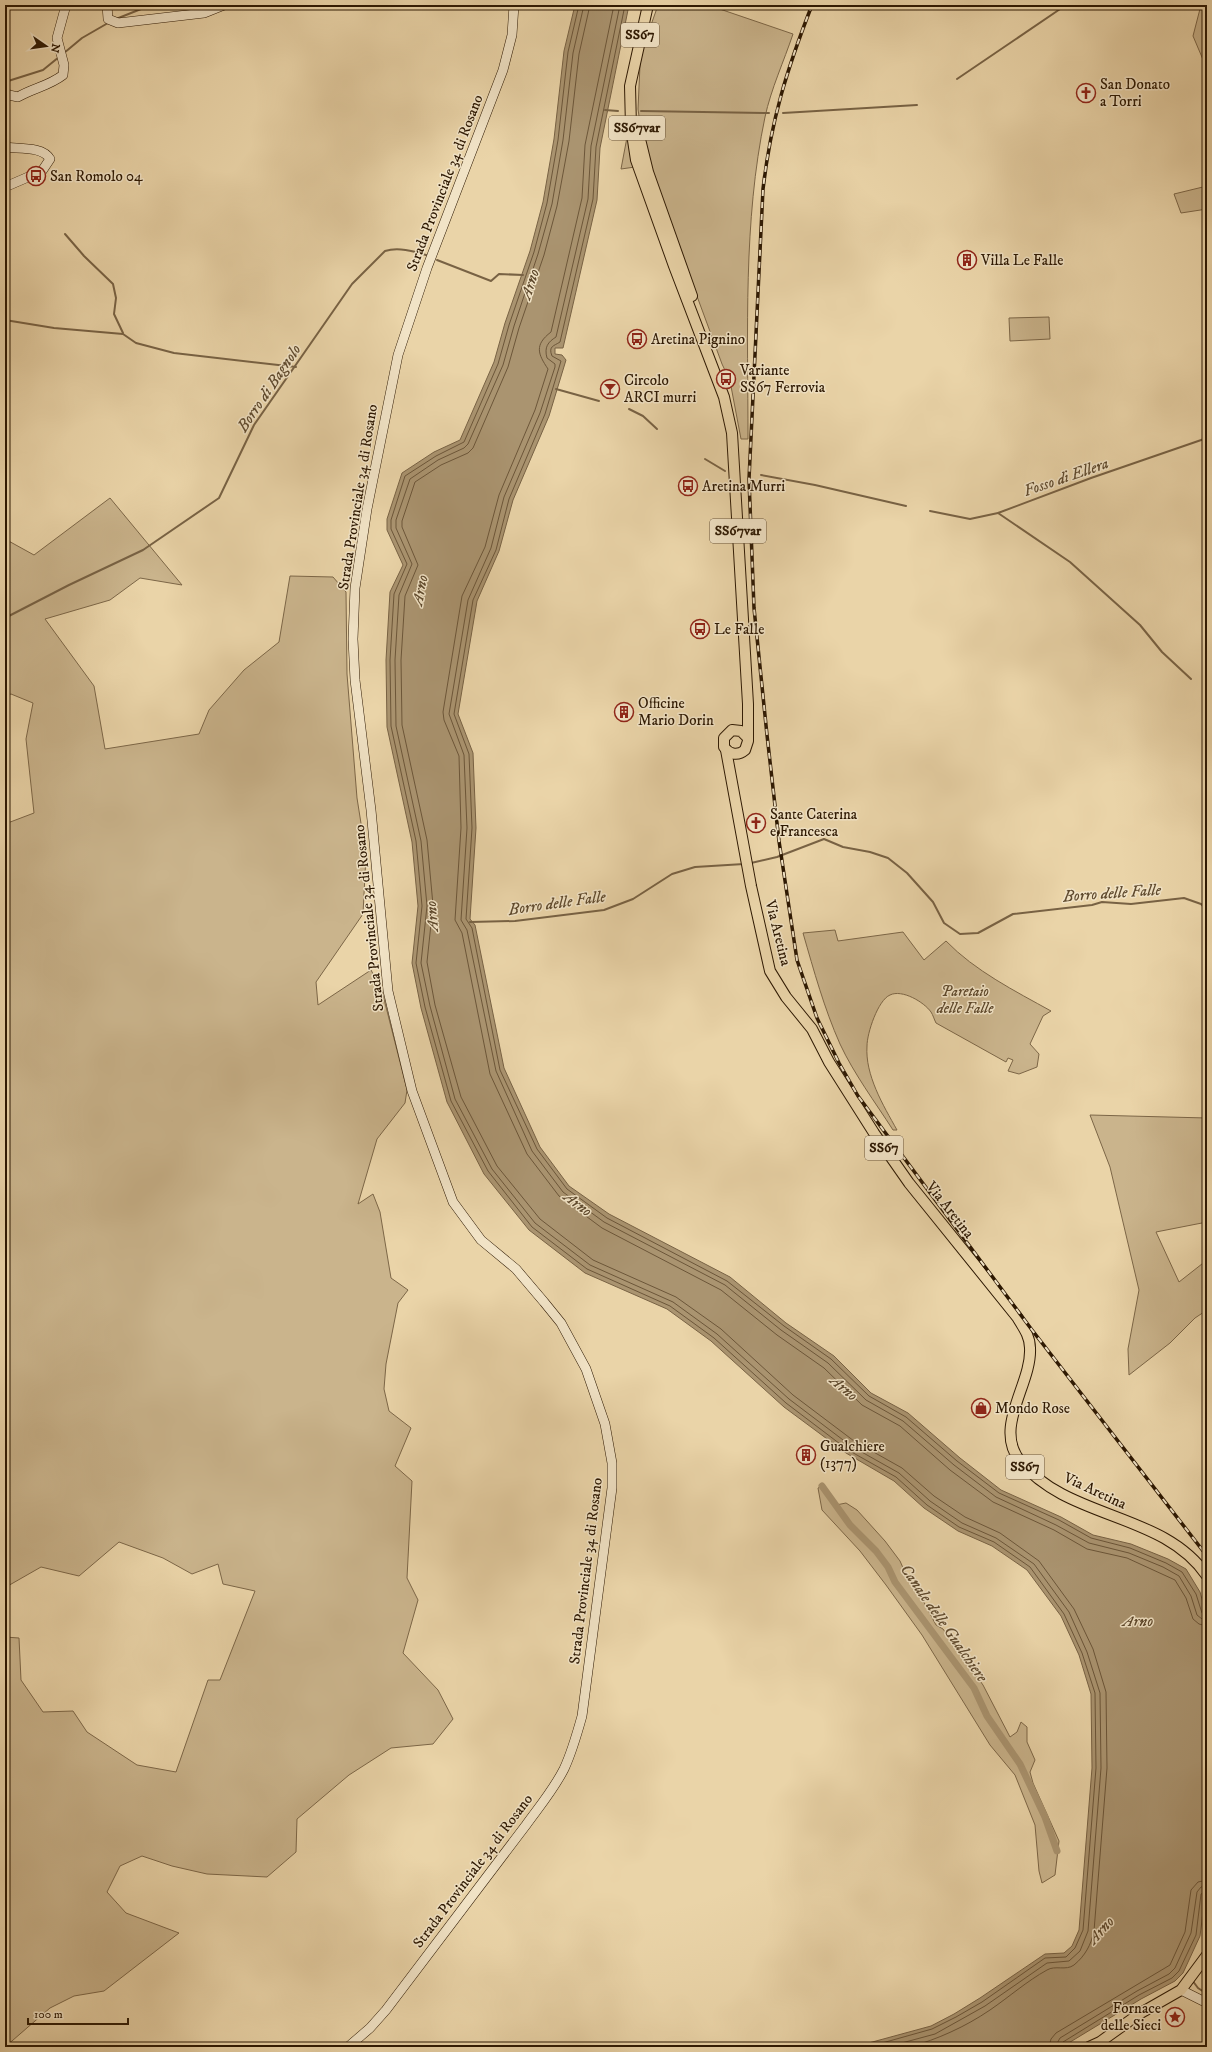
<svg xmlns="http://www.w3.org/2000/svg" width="1212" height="2052" viewBox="0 0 1212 2052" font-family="'IM FELL DW Pica',serif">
  <rect width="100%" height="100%" fill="#ead4a8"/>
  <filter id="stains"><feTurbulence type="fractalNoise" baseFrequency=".005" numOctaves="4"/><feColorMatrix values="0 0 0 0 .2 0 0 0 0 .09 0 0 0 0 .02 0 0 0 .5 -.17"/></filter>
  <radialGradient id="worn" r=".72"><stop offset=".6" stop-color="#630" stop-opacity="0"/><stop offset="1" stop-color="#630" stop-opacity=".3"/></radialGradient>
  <!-- green -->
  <g fill="#cab48c" stroke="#7c6647">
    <path d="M 654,5 L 708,5 L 793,34 C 784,61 771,89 765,117 C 743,222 748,332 748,439 L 741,439 L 730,381 L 722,364 L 656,185 L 642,138 L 638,109 L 640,65 L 646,25 L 651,25 L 657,8 Z"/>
    <polygon points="1201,5 1207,5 1207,69 1193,36"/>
    <polygon points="628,132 635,167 621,169"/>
    <polygon points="1207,186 1207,209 1181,213 1174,194"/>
    <polygon points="1049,317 1050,339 1010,341 1009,318"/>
    <polygon points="110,498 182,585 140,578 110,600 45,619 94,686 105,749 199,734 209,710 244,670 279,642 290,576 333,577 346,592 347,674 357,798 366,855 363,914 316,982 318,1005 371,970 382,991 407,1090 405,1103 377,1139 358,1204 373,1194 380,1212 391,1278 408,1290 398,1303 386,1364 384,1389 389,1411 411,1428 395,1466 412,1481 407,1578 418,1600 403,1653 438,1690 453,1719 433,1744 391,1748 349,1775 297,1819 296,1852 267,1877 207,1874 172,1866 142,1856 120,1866 107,1892 126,1913 179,1933 104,1991 74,1996 50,2008 5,2047 5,1637 19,1638 21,1680 43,1712 73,1711 87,1732 137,1765 176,1772 208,1680 220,1680 255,1591 223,1584 218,1564 192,1574 163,1558 119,1542 79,1576 41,1567 6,1587 5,1584 5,824 34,813 26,739 33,703 11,694 5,696 5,539 34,555"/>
    <path d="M 835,930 L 838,941 L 903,932 L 924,960 L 946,941 C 975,971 1015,991 1051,1011 L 1043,1016 L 1030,1044 L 1039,1054 L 1037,1067 L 1019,1074 L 1008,1071 L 1013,1060 L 1008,1058 L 1006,1062 L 936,1023 C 934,1019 933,1015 931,1012 C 924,1002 902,989 890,995 C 878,1000 867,1033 867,1046 C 865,1075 883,1105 897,1130 L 893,1130 C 875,1102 854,1074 840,1044 C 824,1008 814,971 803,933 Z"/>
    <polygon points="1090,1115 1207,1118 1207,1222 1156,1232 1179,1282 1207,1260 1207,1310 1195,1318 1170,1343 1129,1375 1128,1349 1139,1290 1110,1167"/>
    <polygon points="822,1486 836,1505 846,1503 857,1510 885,1541 900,1561 908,1579 918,1591 936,1625 943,1629 983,1685 1010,1737 1017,1732 1021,1722 1027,1727 1027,1742 1035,1760 1030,1772 1033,1783 1059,1841 1055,1875 1042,1883 1039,1871 1035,1825 1015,1775 990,1745 922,1635 886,1585 860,1551 822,1510 818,1488"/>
  </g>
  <!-- water -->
  <polygon fill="#aa9470" stroke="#786244" points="575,5 629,5 600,148 597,200 563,348 555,348 555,354 562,355 566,360 549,416 513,500 499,551 477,601 458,714 473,753 476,828 470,919 475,925 504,1068 540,1147 569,1186 609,1214 730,1277 786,1323 834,1356 871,1393 908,1413 960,1458 1001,1490 1061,1517 1093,1535 1131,1544 1168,1559 1186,1569 1200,1592 1207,1617 1207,1880 1200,1936 1183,1973 1175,1981 1141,1999 1062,2047 854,2047 931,2026 954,2014 980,1998 1045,1954 1064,1953 1072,1946 1079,1930 1092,1768 1091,1694 1079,1655 1061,1616 1027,1570 992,1546 958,1531 924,1508 894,1481 846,1453 784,1407 711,1341 667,1309 585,1273 529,1230 484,1174 447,1102 421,1008 412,963 418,906 412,842 387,727 386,660 390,592 403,565 387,530 387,519 402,473 434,452 460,440 494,362 505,323 530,251 543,202 554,139 564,51"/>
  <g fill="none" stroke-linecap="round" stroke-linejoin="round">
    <!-- shore -->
    <g stroke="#6c5639" stroke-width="1">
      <polyline points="579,5 568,52 558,140 547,203 534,252 509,325 498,364 464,442 436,456 405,476 391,520 391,529 407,564 394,594 390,660 391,726 416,841 422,906 416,963 425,1007 451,1101 488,1171 532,1227 587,1269 670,1306 714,1338 786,1403 848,1450 896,1477 927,1505 959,1527 994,1542 1030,1567 1064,1614 1082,1653 1095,1693 1096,1768 1083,1930 1075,1948 1066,1957 1045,1958 982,2002 956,2017 932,2029 868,2047"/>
      <polyline points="584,5 573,53 563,140 552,204 538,254 514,326 503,365 468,444 464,448 438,460 410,479 396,520 396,528 412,564 399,595 395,660 396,726 421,841 427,906 421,963 430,1006 455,1099 492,1169 535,1223 590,1265 673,1302 717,1334 789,1399 851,1446 899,1473 930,1501 962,1523 996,1538 1034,1564 1069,1612 1087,1652 1100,1693 1101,1768 1088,1931 1080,1951 1069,1961 1047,1963 985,2006 935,2034 887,2047"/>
      <path d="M 590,5 L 579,54 L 569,141 L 557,206 L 544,255 L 519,328 L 508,367 L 473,448 L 468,453 L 441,465 L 415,482 L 402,521 L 402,527 L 418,565 L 405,596 L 401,660 L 402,725 L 427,840 L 433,905 L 427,962 L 435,1005 L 461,1097 L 497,1166 L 540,1219 L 593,1260 L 676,1297 L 721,1329 L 793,1395 L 854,1441 L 902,1468 L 934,1496 L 965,1517 L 1000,1533 L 1039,1561 L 1074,1609 L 1093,1649 L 1106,1692 L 1107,1768 L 1094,1931 C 1091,1945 1085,1956 1074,1965 C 1066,1971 1055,1965 1047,1970 C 1027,1981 1009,1997 990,2010 C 965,2027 938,2039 910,2047"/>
      <path d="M 614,5 L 585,145 L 582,198 L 551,332 C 534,345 538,354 548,369 L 535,410 L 499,495 L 485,547 L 462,596 L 443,712 L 444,720 L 459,756 L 461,828 L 455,920 L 462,933 L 490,1074 L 527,1154 L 559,1196 L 602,1228 L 721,1290 L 777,1335 L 824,1368 L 862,1405 L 900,1426 L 950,1470 L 993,1502 L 1054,1530 L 1087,1549 L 1127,1558 L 1175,1580 L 1186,1598 L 1193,1619 L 1199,1624 L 1207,1626"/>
      <path d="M 620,5 L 591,146 L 588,199 L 556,337 C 548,342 544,347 547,358 L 555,364 L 555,367 L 540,413 L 504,497 L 491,548 L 468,600 L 449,714 L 464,755 L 467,828 L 461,920 L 467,930 L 496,1071 L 532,1151 L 563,1192 L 604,1222 L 725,1285 L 781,1330 L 828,1363 L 866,1400 L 903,1421 L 954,1465 L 996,1497 L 1056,1525 L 1089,1543 L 1129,1553 L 1163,1567 L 1179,1576 L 1191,1596 L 1197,1615 L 1202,1619 L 1207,1620"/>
      <path d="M 625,5 L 596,147 L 593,199 L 560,342 C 554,346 548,346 552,356 L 561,361 L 545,414 L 509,499 L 496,550 L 473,600 L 454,714 L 469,754 L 472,828 L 466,919 L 472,928 L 500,1070 L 537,1149 L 567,1189 L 607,1218 L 727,1281 L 784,1326 L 831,1359 L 869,1396 L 906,1417 L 957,1461 L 999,1493 L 1059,1520 L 1091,1538 L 1130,1548 L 1166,1563 L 1182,1572 L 1196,1594 L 1202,1613 L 1207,1615"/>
      <polyline points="1049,2047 1051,2039 1056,2033 1170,1965 1185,1932 1191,1890 1198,1882 1207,1880"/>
      <polyline points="1055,2047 1060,2038 1137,1991 1169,1974 1175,1968 1191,1933 1197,1892 1201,1887 1207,1886"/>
      <polyline points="1060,2047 1063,2042 1139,1995 1172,1978 1179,1971 1196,1935 1201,1894 1207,1891"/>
    </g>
    <!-- stream -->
    <g stroke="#786244" stroke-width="2">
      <polyline points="116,19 151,5"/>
      <polyline points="64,53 82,38 108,23"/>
      <polyline points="957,79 1066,5"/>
      <polyline points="5,82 43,70 59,57"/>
      <polyline points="605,110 618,111"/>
      <polyline points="641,111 769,113"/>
      <polyline points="783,113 917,105"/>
      <polyline points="65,234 84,256 113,284 116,298 114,314 123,333"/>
      <polyline points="437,260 491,281 499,274 523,275"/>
      <polyline points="5,320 54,328 123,334 136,343 174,353 296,367"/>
      <polyline points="556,389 599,401"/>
      <polyline points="629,409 643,416 657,429"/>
      <polyline points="705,459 725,471"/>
      <polyline points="761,475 815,485 906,506"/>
      <polyline points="930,511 970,519 998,513 1091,478 1207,438"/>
      <polyline points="998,513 1070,562 1140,625 1162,652 1191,679"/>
      <path d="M 5,618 L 69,585 L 143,550 L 219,498 L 254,425 L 352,284 L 385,251 C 398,247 413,251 426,255"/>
      <polyline points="751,863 777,857 824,839 843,847 870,852 888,858 907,873 933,902 944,923 960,934 978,933 1013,914 1092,905 1102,902 1131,904 1184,898 1201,904 1207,910"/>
      <polyline points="470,922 515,921 604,910 633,899 672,874 695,867 744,864"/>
      <polyline points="1192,1980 1198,1988 1207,1994"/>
    </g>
    <!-- canal -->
    <polyline stroke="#aa9470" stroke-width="7" points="822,1486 850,1525 876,1551 888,1567 895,1582 974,1688 987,1716 1020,1764 1045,1817 1057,1851"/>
    <defs>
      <g id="secondary">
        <polyline points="107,5 108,19 118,23 204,13 224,5"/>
        <path d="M 5,92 L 9,95 L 18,97 C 33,88 49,86 63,75 L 64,65 L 57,38 L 66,5"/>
        <path d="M 5,147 C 18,149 43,146 50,159 L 42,171 L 5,187"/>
        <polyline points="1181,1990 1207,2003"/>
        <path d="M 348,2047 L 370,2028 L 386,2010 L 526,1825 C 539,1807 554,1789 564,1769 C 572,1752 577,1734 582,1716 L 612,1488 L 612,1463 L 605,1424 L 586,1369 L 561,1323 L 544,1302 L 516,1269 L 481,1240 L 453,1202 L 412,1091 L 388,991 L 371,810 L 355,680 L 353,639 L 355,588 L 367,509 L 398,355 L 427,268 L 503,70 L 512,35 L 514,5"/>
      </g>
      <g id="primary">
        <path d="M 648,5 L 630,86 L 631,127 L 636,160 L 674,266 L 724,397 L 732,433 L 748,704 L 748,741 L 745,750 C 738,756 730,755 724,747 L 724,738 L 732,730 L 741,731 L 747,737"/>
        <polyline points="637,127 648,172 692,296"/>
        <path d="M 726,750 L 751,886 L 770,971 L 786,997 L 812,1029 L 829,1062 L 874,1133 L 909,1183 L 1017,1317 C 1023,1327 1030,1336 1030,1348 C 1032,1384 993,1427 1020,1461 C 1068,1520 1164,1512 1207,1576"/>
        <polyline points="1089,2047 1100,2042 1139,2014 1181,1990 1207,1955"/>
      </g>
    </defs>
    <!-- secondary casing -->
    <use href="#secondary" stroke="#2d1802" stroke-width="10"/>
    <!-- primary casing -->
    <use href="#primary" stroke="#2d1802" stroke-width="12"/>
    <!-- secondary -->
    <use href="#secondary" stroke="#f1e3c6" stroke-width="9"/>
    <!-- primary -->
    <use href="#primary" stroke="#ead4a8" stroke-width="10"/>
    <defs>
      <path id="rail" d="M 812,5 C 787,69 771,120 763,189 L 749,479 L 754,608 L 767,735 L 779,841 L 797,960 L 817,1018 L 839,1063 L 858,1096 L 1032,1330 L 1207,1556"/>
    </defs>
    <!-- rail casing -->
    <use href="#rail" stroke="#2d1802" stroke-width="3.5"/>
    <!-- rail -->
    <use href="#rail" stroke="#f1e3c6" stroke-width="2" stroke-dasharray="6" stroke-linecap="butt"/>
  </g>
  <!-- icons -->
  <defs>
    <symbol id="church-ring" viewBox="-11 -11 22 22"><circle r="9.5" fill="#f1e3c6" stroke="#8f2418" stroke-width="1.5"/><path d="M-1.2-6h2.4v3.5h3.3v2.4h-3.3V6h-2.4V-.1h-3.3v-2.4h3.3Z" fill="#8f2418"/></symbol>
    <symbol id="bus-ring" viewBox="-11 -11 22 22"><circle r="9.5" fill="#f1e3c6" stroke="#8f2418" stroke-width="1.5"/><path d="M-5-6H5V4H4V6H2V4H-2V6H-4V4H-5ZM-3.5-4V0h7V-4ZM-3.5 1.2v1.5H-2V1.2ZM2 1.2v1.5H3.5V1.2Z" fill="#8f2418"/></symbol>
    <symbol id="building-ring" viewBox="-11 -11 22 22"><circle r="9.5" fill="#f1e3c6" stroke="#8f2418" stroke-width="1.5"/><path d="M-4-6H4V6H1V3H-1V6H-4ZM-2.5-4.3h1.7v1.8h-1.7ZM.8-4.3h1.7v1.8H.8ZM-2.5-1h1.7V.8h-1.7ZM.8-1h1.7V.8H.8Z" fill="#8f2418"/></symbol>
    <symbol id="bar-ring" viewBox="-11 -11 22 22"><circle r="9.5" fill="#f1e3c6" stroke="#8f2418" stroke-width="1.5"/><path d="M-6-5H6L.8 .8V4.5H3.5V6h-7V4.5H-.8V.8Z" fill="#8f2418"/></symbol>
    <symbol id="shop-ring" viewBox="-11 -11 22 22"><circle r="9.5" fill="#f1e3c6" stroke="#8f2418" stroke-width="1.5"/><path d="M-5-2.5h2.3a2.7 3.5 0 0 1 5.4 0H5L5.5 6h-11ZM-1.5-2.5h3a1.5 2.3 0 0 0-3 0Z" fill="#8f2418"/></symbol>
    <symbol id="sight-ring" viewBox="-11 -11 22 22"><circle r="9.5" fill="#f1e3c6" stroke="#8f2418" stroke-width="1.5"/><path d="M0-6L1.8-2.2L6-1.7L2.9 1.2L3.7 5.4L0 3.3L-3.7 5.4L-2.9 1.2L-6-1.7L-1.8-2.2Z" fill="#8f2418"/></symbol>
  </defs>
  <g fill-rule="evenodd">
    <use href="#church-ring" x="1075" y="82" width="22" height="22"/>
    <use href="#bus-ring" x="25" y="165" width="22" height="22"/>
    <use href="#building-ring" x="956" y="249" width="22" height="22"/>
    <use href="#bus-ring" x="626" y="328" width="22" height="22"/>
    <use href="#bus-ring" x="715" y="368" width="22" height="22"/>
    <use href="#bar-ring" x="599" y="378" width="22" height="22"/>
    <use href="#bus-ring" x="677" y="475" width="22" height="22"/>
    <use href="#bus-ring" x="689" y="618" width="22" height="22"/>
    <use href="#building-ring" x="613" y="701" width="22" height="22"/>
    <use href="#church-ring" x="745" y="812" width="22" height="22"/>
    <use href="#shop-ring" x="970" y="1397" width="22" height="22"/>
    <use href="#building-ring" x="795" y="1444" width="22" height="22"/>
    <use href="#sight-ring" x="1164" y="2006" width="22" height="22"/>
  </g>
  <g text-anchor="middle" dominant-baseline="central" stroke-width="3" stroke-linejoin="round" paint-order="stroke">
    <!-- shield labels -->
    <g fill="#f1e3c6" stroke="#68553d" stroke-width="1">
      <rect x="621" y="23" width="38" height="24" rx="3"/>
      <rect x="609" y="116" width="56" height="24" rx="3"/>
      <rect x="710" y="519" width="56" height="24" rx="3"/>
      <rect x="865" y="1136" width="38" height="24" rx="3"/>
      <rect x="1006" y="1455" width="38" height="24" rx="3"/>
    </g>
    <g font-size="14" font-weight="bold" fill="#2d1802">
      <text x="640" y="35">SS67</text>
      <text x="637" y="128">SS67var</text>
      <text x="738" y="531">SS67var</text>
      <text x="884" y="1148">SS67</text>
      <text x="1025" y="1467">SS67</text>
    </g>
    <!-- poi labels -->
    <g font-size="15" fill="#2d1802" stroke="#f1e3c6" text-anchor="start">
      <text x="1100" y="84">San Donato<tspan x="1100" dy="17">a Torri</tspan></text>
      <text x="50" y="176">San Romolo 04</text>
      <text x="981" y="260">Villa Le Falle</text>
      <text x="651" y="339">Aretina Pignino</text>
      <text x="740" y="370">Variante<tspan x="740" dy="17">SS67 Ferrovia</tspan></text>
      <text x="624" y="380">Circolo<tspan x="624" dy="17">ARCI murri</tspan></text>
      <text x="702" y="486">Aretina Murri</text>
      <text x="714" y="629">Le Falle</text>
      <text x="638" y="703">Officine<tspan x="638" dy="17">Mario Dorin</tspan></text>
      <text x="770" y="814">Sante Caterina<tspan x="770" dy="17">e Francesca</tspan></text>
      <text x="995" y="1408">Mondo Rose</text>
      <text x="820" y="1446">Gualchiere<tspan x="820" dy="17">(1377)</tspan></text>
      <text x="1161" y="2008" text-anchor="end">Fornace<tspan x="1161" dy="17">delle Sieci</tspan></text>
    </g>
    <!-- street labels -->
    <g font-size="15" fill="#2d1802" stroke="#f1e3c6">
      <text transform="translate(445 183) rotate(-69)">Strada Provinciale 34 di Rosano</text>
      <text transform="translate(358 497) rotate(-81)">Strada Provinciale 34 di Rosano</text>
      <text transform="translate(369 918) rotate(-96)">Strada Provinciale 34 di Rosano</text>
      <text transform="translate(778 933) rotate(76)">Via Aretina</text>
      <text transform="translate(950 1210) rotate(52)">Via Aretina</text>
      <text transform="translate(1095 1491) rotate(25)">Via Aretina</text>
      <text transform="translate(586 1571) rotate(-83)">Strada Provinciale 34 di Rosano</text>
      <text transform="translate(473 1871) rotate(-53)">Strada Provinciale 34 di Rosano</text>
    </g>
    <!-- park labels -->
    <g font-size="15" font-style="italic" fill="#5c472b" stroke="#f1e3c6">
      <text x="965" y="991">Paretaio<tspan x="965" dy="17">delle Falle</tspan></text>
    </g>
    <!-- water labels -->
    <g font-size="16" font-style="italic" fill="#5f4a2e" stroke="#f1e3c6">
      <text transform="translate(530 284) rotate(-72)">Arno</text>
      <text transform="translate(269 388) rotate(-56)">Borro di Bagnolo</text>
      <text transform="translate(1066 477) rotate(-19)">Fosso di Ellera</text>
      <text transform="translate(420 590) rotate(-79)">Arno</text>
      <text transform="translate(1112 893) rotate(-4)">Borro delle Falle</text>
      <text transform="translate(557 903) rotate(-8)">Borro delle Falle</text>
      <text transform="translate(432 916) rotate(-94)">Arno</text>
      <text transform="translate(578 1204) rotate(37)">Arno</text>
      <text transform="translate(844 1388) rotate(40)">Arno</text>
      <text x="1138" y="1621">Arno</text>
      <text transform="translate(944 1623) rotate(55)">Canale delle Gualchiere</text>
      <text transform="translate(1101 1930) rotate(-48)">Arno</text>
    </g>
  </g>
  <!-- margin -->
  <rect width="1212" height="2052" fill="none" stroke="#ead4a8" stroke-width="20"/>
  <rect x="6" y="6" width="1200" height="2040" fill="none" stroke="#2d1802" stroke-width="2"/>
  <rect x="10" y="10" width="1192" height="2032" fill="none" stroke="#2d1802"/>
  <!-- north arrow -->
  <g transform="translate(46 46) rotate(103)" stroke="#f1e3c6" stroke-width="3" paint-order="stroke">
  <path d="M0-3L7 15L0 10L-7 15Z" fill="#2d1802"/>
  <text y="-6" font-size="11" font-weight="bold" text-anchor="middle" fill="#2d1802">N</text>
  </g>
  <!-- scale -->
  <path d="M28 2018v6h100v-6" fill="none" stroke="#2d1802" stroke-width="2"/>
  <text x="34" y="2018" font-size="12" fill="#2d1802" stroke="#f1e3c6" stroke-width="3" paint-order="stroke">100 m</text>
  <rect width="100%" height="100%" filter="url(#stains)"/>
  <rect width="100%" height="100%" fill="url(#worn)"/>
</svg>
